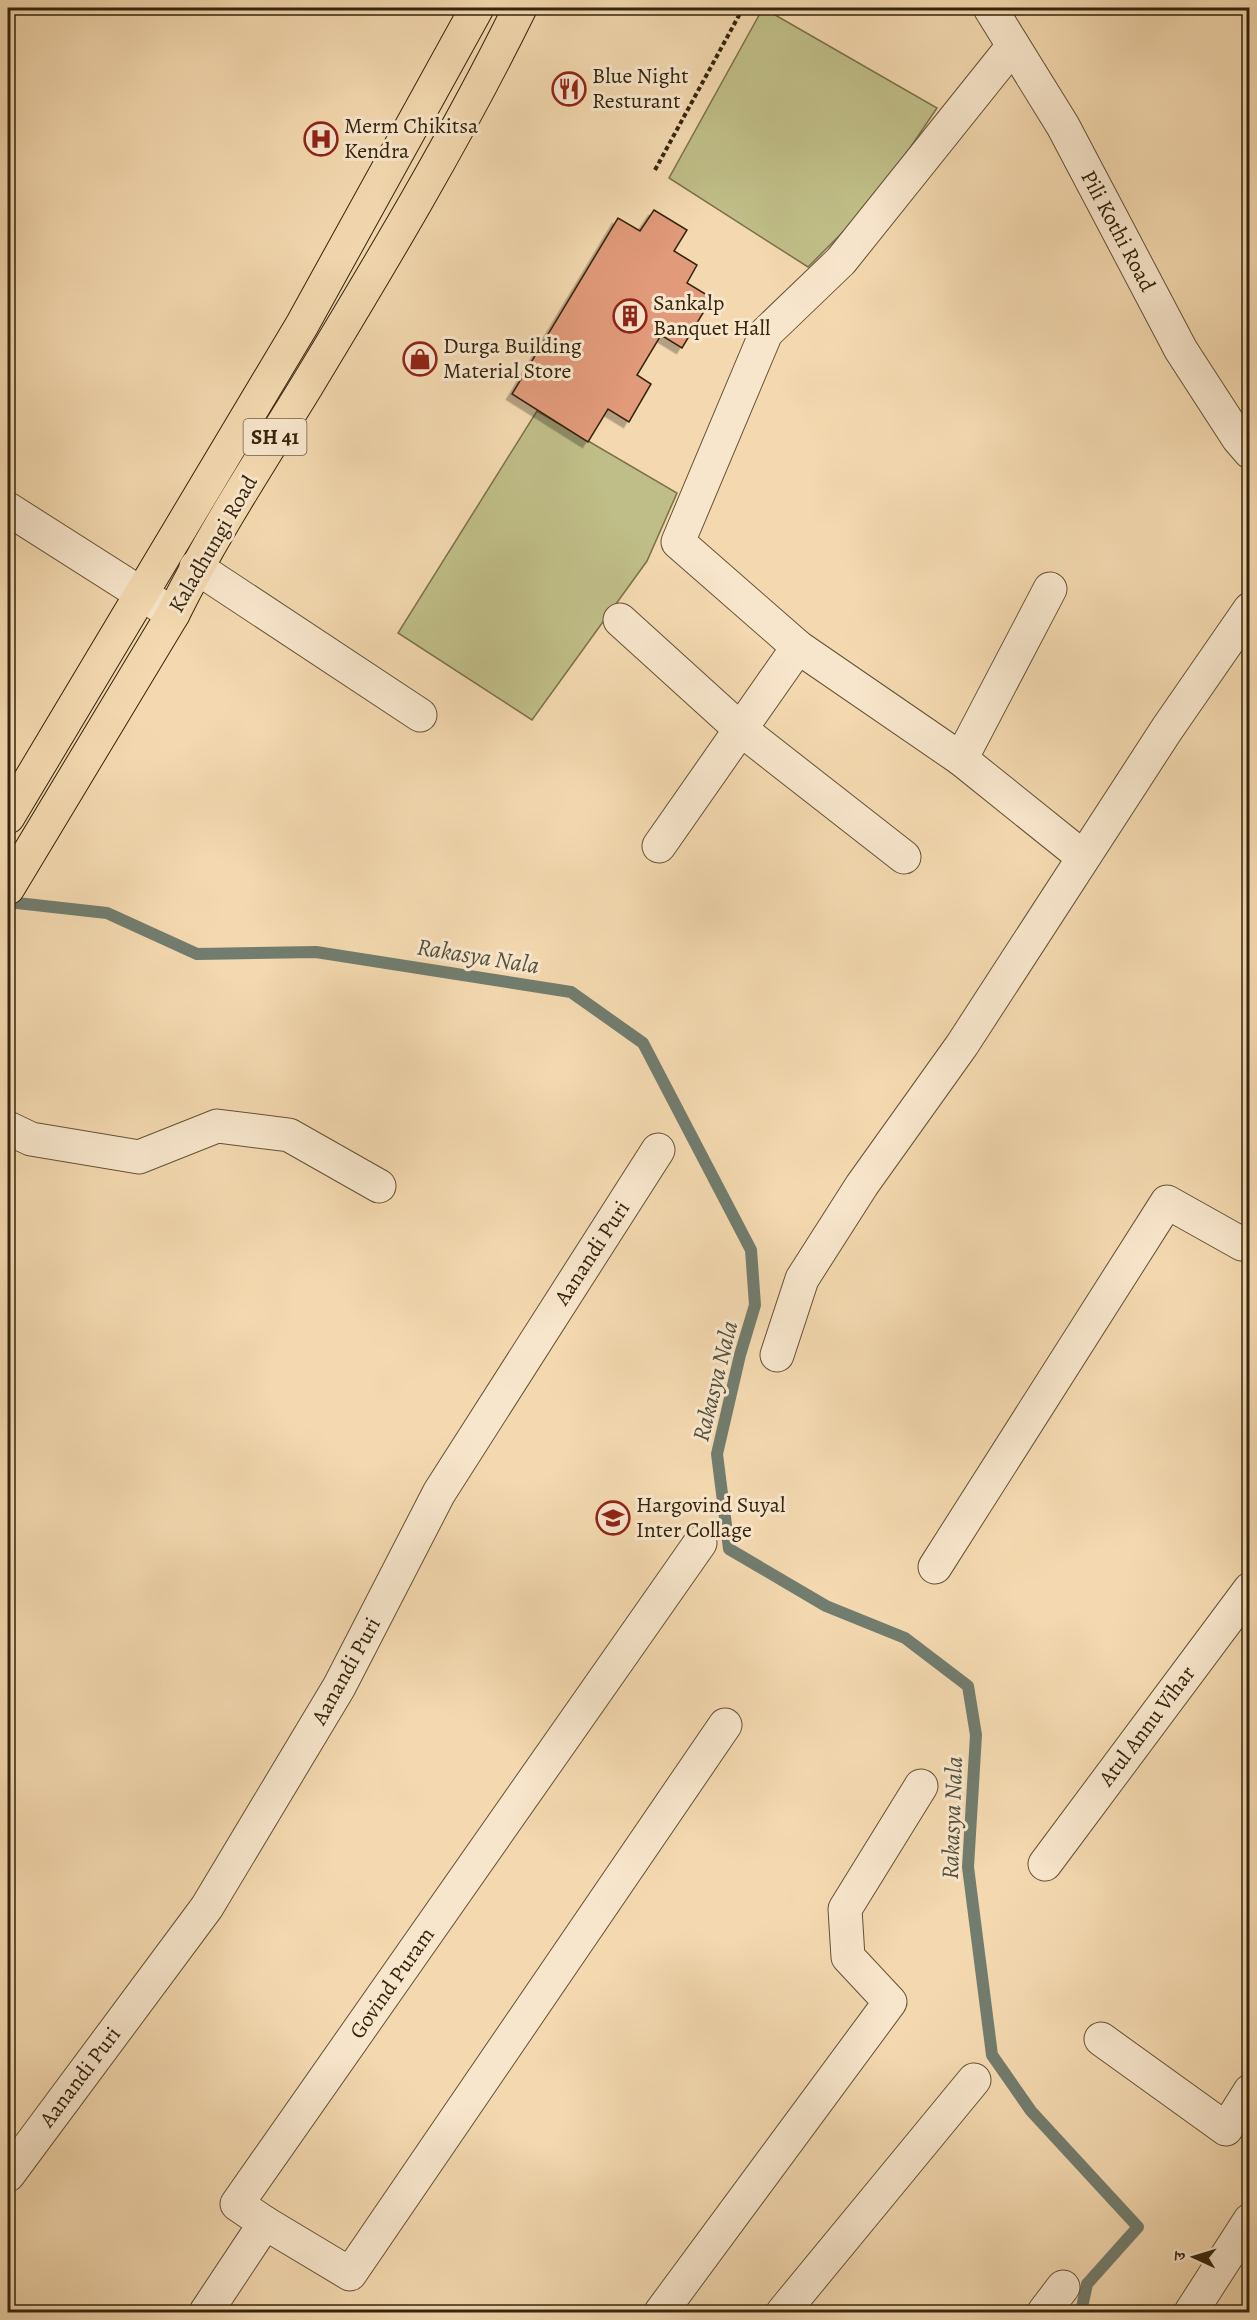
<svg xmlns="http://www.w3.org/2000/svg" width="1257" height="2320" viewBox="0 0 1257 2320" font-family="Alegreya,'Noto Serif Devanagari',serif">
  <defs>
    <filter id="shadow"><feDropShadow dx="-5.5" dy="5.5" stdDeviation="0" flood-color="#0004"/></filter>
  </defs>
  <rect width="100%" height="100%" fill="#f4d9b0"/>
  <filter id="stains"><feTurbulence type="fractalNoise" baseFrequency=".00333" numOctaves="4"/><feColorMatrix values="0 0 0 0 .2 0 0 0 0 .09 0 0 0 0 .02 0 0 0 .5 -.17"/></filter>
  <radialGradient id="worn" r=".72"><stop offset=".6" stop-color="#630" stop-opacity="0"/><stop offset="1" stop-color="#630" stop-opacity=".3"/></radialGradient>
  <!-- green -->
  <g fill="#c0be88" stroke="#7a714a" stroke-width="1.5">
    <polygon points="763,8 937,108 874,201 808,267 669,178"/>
    <polygon points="537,411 677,493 647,561 532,720 398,633"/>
  </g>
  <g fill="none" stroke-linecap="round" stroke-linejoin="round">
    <!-- stream -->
    <polyline stroke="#727d6f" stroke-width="12" points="8,902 107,913 197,954 316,952 571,992 643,1043 751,1250 755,1305 740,1355 717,1454 729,1549 826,1606 905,1638 968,1686 976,1735 968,1867 992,2055 1031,2111 1138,2227 1087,2284 1081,2312"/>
  </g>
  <!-- building -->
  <polygon fill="#e19a7a" stroke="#34240c" stroke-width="1.5" filter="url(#shadow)" points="654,210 687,230 674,251 697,265 687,283 712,298 682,348 661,335 637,375 651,384 629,422 608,409 588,442 512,394 618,218 640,231"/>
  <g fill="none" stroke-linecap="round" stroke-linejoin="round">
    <defs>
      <g id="minor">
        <polyline points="990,8 1063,126 1181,350 1238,438 1250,452"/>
        <polyline points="1013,46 841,261 766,333 678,542 798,647 961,759 1083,857"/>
        <polyline points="8,509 173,614"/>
        <polyline points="196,567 420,715"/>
        <polyline points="620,620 739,728 904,857"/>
        <polyline points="961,759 1050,589"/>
        <polyline points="659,846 798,647"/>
        <polyline points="8,1128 31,1139 139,1157 217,1126 289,1135 379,1186"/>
        <polyline points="777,1355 802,1279 862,1185 962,1045 1167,729 1250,609"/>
        <polyline points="935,1567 1167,1202 1242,1244"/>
        <polyline points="1045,1864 1250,1589"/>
        <polyline points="1101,2039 1226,2129 1250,2091"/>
        <polyline points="8,2175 207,1907 339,1687 439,1493 658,1150"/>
        <polyline points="265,2223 350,2274 725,1725"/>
        <polyline points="206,2312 265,2223 237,2204 700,1543"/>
        <polyline points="661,2312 890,2002 848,1957 845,1909 921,1786"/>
        <polyline points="783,2312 974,2080"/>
        <polyline points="1044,2312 1063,2287"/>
        <polyline points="1191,2312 1250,2220"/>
      </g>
      <g id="major">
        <polyline points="8,817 302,325 477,8"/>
        <path d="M 8,888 L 173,614 C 212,535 260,462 306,387 C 381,263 456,138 520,8"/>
      </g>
    </defs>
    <!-- minor casing -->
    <use href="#minor" stroke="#645135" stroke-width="35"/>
    <!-- major casing -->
    <use href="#major" stroke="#34240c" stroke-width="35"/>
    <!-- path -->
    <polyline stroke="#34240c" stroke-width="4" stroke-dasharray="4.5 3" stroke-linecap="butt" points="655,170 743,8"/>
    <!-- minor -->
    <use href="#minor" stroke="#f8e6cc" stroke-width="33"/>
    <!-- major -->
    <use href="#major" stroke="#f4d9b0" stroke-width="33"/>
  </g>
  <!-- icons -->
  <defs>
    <symbol id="restaurant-ring" viewBox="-11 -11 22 22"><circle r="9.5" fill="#f8e6cc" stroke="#8f2418" stroke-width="1.5"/><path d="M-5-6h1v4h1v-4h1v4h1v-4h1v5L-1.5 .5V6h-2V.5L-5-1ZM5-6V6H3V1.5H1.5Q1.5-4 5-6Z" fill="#8f2418"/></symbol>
    <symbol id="hospital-ring" viewBox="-11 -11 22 22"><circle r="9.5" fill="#f8e6cc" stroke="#8f2418" stroke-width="1.5"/><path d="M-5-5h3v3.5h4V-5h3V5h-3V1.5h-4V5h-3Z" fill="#8f2418"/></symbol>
    <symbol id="building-ring" viewBox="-11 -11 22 22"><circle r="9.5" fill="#f8e6cc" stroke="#8f2418" stroke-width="1.5"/><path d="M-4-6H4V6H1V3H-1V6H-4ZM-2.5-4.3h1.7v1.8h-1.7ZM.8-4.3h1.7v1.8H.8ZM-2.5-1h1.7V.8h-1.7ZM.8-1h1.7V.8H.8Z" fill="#8f2418"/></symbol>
    <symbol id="shop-ring" viewBox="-11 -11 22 22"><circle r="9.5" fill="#f8e6cc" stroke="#8f2418" stroke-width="1.5"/><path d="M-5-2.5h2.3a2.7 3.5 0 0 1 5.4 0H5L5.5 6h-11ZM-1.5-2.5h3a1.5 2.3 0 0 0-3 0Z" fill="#8f2418"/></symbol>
    <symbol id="school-ring" viewBox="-11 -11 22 22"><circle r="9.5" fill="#f8e6cc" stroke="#8f2418" stroke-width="1.5"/><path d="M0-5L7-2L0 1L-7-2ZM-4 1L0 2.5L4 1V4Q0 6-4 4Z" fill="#8f2418"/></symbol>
  </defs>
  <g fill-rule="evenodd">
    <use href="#restaurant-ring" x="550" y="70" width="38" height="38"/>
    <use href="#hospital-ring" x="302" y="120" width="38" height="38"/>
    <use href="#building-ring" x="611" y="297" width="38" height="38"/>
    <use href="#shop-ring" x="401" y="340" width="38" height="38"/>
    <use href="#school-ring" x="594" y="1499" width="38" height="38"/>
  </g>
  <g text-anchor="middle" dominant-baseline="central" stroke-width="6" stroke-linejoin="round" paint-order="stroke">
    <!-- shield labels -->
    <rect fill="#f8e6cc" stroke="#6f5e46" stroke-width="1.5" x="243.5" y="419" width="63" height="36" rx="4.5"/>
    <g font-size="21" font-weight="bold" fill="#34240c">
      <text x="275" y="437">SH 41</text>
    </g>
    <!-- poi labels -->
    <g font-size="22" fill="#34240c" stroke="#f8e6cc" text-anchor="start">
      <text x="592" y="76">Blue Night<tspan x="592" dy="25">Resturant</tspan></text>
      <text x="344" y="126">Merm Chikitsa<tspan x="344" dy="25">Kendra</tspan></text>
      <text x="653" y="303">Sankalp<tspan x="653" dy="25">Banquet Hall</tspan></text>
      <text x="443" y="346">Durga Building<tspan x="443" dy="25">Material Store</tspan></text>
      <text x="636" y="1505">Hargovind Suyal<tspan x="636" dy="25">Inter Collage</tspan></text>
    </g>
    <!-- street labels -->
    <g font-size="22" fill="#34240c" stroke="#f8e6cc">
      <text transform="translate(1118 231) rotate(62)">Pili Kothi Road</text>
      <text transform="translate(213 544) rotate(-60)">Kaladhungi Road</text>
      <text transform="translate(592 1253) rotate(-57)">Aanandi Puri</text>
      <text transform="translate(346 1671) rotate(-61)">Aanandi Puri</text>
      <text transform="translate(1147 1726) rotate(-53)">Atul Annu Vihar</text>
      <text transform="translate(392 1983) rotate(-55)">Govind Puram</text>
      <text transform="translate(80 2077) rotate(-53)">Aanandi Puri</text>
    </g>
    <!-- water labels -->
    <g font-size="24" font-style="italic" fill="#53513e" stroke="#f8e6cc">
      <text transform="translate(478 956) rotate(9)">Rakasya Nala</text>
      <text transform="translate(715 1381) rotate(-76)">Rakasya Nala</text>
      <text transform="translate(952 1818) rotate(-88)">Rakasya Nala</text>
    </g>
  </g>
  <!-- margin -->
  <rect width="1257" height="2320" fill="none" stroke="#f4d9b0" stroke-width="30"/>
  <rect x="9" y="9" width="1239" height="2302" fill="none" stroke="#34240c" stroke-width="3"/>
  <rect x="15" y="15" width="1227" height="2290" fill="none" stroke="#34240c" stroke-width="1.5"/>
  <!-- north arrow -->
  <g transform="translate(1194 2257) rotate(274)" stroke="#f8e6cc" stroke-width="4.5" paint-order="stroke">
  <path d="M0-4.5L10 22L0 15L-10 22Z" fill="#34240c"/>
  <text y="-9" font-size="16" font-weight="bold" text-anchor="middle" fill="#34240c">उ</text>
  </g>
  <rect width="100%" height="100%" filter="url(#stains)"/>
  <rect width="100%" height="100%" fill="url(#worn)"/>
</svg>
